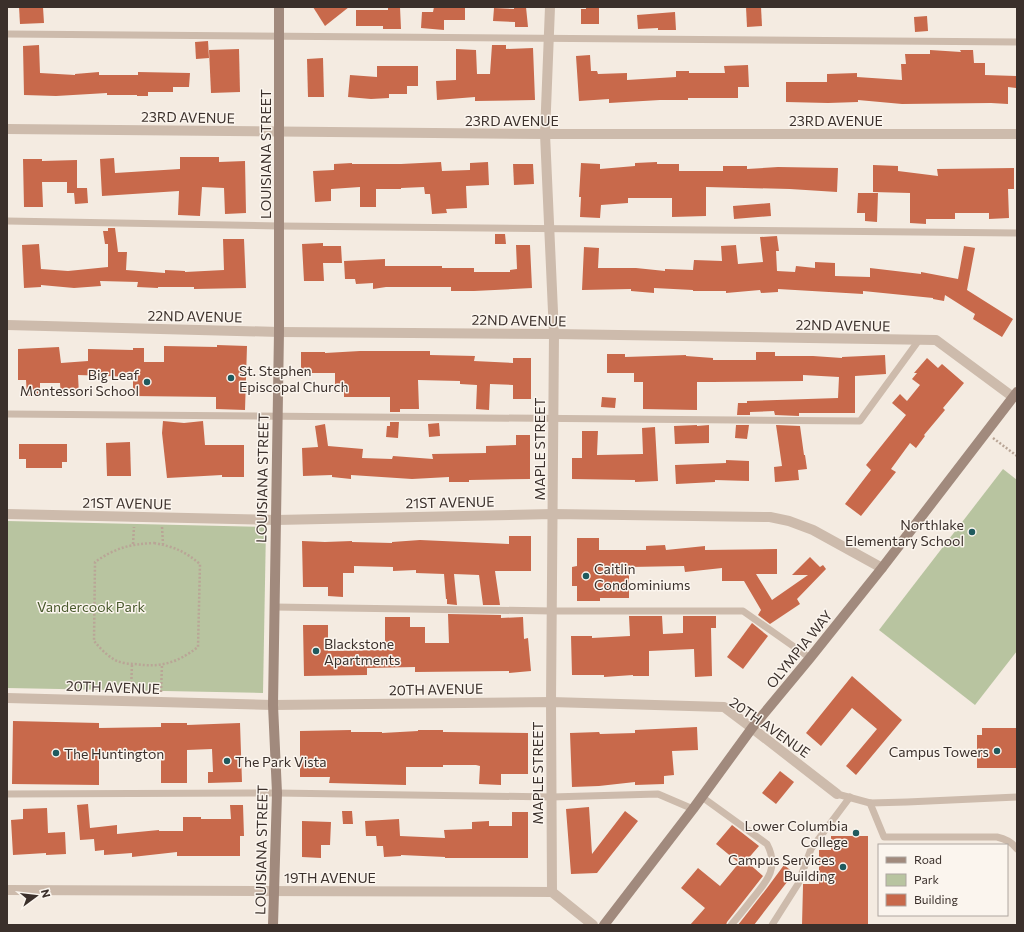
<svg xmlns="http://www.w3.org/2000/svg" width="1024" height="932" viewBox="0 0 1024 932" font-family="Commissioner,sans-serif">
  <rect width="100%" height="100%" fill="#f4ebe1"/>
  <!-- green -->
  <g fill="#b8c4a0">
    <polygon points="1003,469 1017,480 1017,651 975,705 879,630"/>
    <polygon points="7,521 266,527 263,693 7,688"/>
  </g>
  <!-- building -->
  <g fill="#c8694b">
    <polygon points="19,7 43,7 44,23 20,24"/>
    <polygon points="313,7 349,7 325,26"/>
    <polygon points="388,7 400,7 401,29 383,29 383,26 356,26 356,10 388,10"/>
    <polygon points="434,7 465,7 465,20 444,20 444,30 421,28 422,12 433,12"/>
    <polygon points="514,7 526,7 528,27 515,27 515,22 493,21 494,8 514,9"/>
    <polygon points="586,7 599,7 599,24 581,24 581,9 586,9"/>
    <polygon points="746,7 761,7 762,26 747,27"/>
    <polygon points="675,12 676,30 658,30 658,28 638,29 637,15"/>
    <polygon points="927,16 928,31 915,32 914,17"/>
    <polygon points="208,41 209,58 196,59 195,42"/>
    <polygon points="39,45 40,73 75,75 75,74 99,72 99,75 138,75 138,72 190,73 189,87 173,87 173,92 148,92 148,96 137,96 137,95 107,95 107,93 56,96 24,95 23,46"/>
    <polygon points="492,45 506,45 506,49 533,48 535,100 475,101 475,97 437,100 436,81 456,80 456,49 476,50 477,74 490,74"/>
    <polygon points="239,49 240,92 211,93 209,50"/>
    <polygon points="930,50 961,52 960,50 973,50 974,63 985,63 985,75 1016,76 1016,88 1008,87 1008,104 991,103 902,104 858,100 858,102 828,103 786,102 786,82 827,82 827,74 857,73 857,77 902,80 901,64 906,64 905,54 930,54"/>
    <polygon points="590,55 591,71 597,71 598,74 627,73 627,80 676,77 676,71 689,71 689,73 725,73 724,66 748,65 749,87 738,87 738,98 688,98 688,100 660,100 609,103 609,99 579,101 576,56"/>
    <polygon points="323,58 324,97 308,97 307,59"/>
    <polygon points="377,66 418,66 418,86 407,86 407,94 389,94 389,98 371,99 348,97 350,75 377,77"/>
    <polygon points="180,157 219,157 219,162 245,161 246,213 225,214 224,188 202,187 200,216 178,215 179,191 102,196 100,159 114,158 115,173 180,169"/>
    <polygon points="23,159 42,159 42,161 77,160 77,188 87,188 88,203 75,204 74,193 67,193 67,182 42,182 43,207 24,207"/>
    <polygon points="441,162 442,171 470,170 470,163 488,162 489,185 466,186 467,208 446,209 447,213 432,214 430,194 425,194 424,187 401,188 401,189 376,189 376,207 360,207 360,187 331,189 331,201 315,202 313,171 334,170 334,164 352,163 352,164 401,164"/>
    <polygon points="657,162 657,164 679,164 679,171 723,171 723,166 747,166 747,169 778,167 838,168 837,192 790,189 706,187 706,216 672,217 672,198 628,198 628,203 601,205 600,218 580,217 581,197 579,197 581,163 600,164 600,169 635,166 635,163"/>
    <polygon points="513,164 533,164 534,184 514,185"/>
    <polygon points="873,165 898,166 898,171 938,176 937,169 1014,168 1014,189 1008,189 1009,218 989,219 989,213 955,213 955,219 926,219 926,224 910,223 910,193 873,192"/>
    <polygon points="858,193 878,193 877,222 865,221 865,213 857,213"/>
    <polygon points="770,203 771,216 734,219 733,206"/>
    <polygon points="108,228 115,228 118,252 127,252 126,270 165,273 165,270 185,271 185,272 224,270 223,239 244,239 246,288 194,289 194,287 158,287 158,288 137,287 138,282 100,281 101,286 74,288 41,285 41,287 24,288 22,245 39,244 41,269 68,271 108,267 108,244 105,244 103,231 108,231"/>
    <polygon points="495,234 505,234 506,244 495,244"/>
    <polygon points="777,236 779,251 776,251 777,271 795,272 796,266 815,268 815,262 835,263 835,276 870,277 870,268 921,274 921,272 958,279 964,246 975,248 967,290 1013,319 1002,337 973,319 975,314 945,295 944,301 933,299 933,298 863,291 863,294 778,289 778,292 761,293 760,290 726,293 726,291 693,291 693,290 654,288 654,293 631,291 631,289 582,290 584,247 599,248 598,268 636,268 665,271 665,269 693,270 694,260 722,261 721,246 736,245 738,264 763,262 760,237"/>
    <polygon points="323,243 323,246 341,246 342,263 323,263 324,281 304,281 302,244"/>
    <polygon points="516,245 530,245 532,288 474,291 451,291 451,287 386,287 373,289 373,283 356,284 355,279 345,279 344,261 385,259 385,266 442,266 442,268 474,268 474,272 510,272 510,270 517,269"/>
    <polygon points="217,345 247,346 245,410 216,409 216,397 133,396 133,377 78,375 79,395 61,396 60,383 40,383 40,396 27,396 26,380 18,380 18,349 59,347 61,363 88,361 88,349 133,350 133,348 144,348 144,362 164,362 164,346 217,347"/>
    <polygon points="360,351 430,351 430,355 475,356 474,361 513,363 513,358 531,358 531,399 513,399 513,385 490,384 489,410 476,409 477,385 460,384 460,381 418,380 419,409 400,409 400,412 390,412 390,397 344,397 344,383 335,384 335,373 301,373 301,352 325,352 325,353"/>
    <polygon points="756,352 775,352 775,356 813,356 842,358 842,357 885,355 886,374 855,376 855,413 799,413 799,416 775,415 774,411 750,412 750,415 737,415 738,403 747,403 747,401 838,398 839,377 803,375 803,381 712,382 697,382 697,410 643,409 643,382 634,382 634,373 607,373 607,354 625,354 625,357 686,355 686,356 713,358 713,360 756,360"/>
    <polygon points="927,358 938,368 942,364 964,383 943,408 945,410 924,435 925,436 916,448 910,443 891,469 896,472 861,516 845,504 871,470 866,465 906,415 892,403 900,394 907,401 920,385 912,379 917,373 914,373"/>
    <polygon points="602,397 616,398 615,408 601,407"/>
    <polygon points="163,421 184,423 203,421 205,445 244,445 244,477 222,477 222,475 167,478 162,433"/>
    <polygon points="390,422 399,422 398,438 386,437 387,426 390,426"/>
    <polygon points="439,423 440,436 429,437 428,424"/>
    <polygon points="325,424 328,446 363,449 362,458 392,459 393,456 433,459 432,454 486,453 486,446 516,445 516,435 530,435 530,479 469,480 469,482 449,482 449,477 412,479 351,475 351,479 332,477 332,475 303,476 302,448 318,447 315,426"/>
    <polygon points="697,425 697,426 709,425 709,443 675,444 674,426"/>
    <polygon points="736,425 749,425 747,439 735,438"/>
    <polygon points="776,425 800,426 804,455 805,455 807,469 798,470 799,480 775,482 774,467 782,466"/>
    <polygon points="655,427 658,481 635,482 635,480 572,479 572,458 582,458 582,431 598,431 597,455 643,454 642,428"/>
    <polygon points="130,442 131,476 107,476 106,443"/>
    <polygon points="19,444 67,444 67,462 62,462 62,468 26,468 26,459 19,459"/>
    <polygon points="726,460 749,461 749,481 715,480 715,482 676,484 675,465 726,463"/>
    <polygon points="509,536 531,536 531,571 495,571 500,605 483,605 479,575 454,574 457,605 447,604 447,599 446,599 444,574 416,573 416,570 393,571 393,567 354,566 354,573 343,573 343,597 328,596 328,587 303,587 302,541 325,542 352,541 352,542 392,543 392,542 420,540 509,544"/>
    <polygon points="577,538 599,538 599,550 646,550 646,546 665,545 666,550 705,546 705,550 777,549 777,574 756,574 772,600 808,575 792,575 810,557 820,567 823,565 826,569 797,599 800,604 770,624 758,615 761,610 744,581 722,581 722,568 685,572 684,566 629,567 629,598 600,598 600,601 577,601 577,586 572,586 572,567 577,566"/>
    <polygon points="448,614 501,615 501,618 523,617 524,639 528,638 531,671 509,673 509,671 415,672 415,667 367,668 367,675 304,676 303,625 328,625 328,651 385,650 385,617 410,617 410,627 425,627 425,643 449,643"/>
    <polygon points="629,616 662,616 663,634 683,633 683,616 716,616 716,628 711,628 712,676 695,677 694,649 649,651 649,676 633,676 633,675 604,677 604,675 572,675 571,636 592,636 592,638 630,636"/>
    <polygon points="752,623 768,636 743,669 727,657"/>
    <polygon points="852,676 902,720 856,775 846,766 877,729 852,708 821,746 806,733"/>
    <polygon points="13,721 99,723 99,728 161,727 161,723 187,723 187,725 240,723 242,782 208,783 208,772 213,772 212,749 187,750 187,783 161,783 161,751 99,753 99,785 12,784"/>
    <polygon points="697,727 698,750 672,751 674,775 664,776 664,784 635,785 635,782 599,786 572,787 570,733 599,732 600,734 635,733 635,730"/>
    <polygon points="982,728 1017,728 1017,768 977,768 977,735 982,735"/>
    <polygon points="351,730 351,732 382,732 382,733 418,731 418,730 443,730 443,732 528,733 528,774 501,774 501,785 479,784 480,766 476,765 443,765 443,767 406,767 406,785 329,783 330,777 300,777 300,731"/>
    <polygon points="780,771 794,782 776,804 762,793"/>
    <polygon points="88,804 90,828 117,825 117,834 159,830 159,831 183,831 183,817 201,817 201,819 231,819 230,805 243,805 244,836 240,836 240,856 177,856 177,852 132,857 132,853 104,855 104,850 95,851 94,839 80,840 77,805"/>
    <polygon points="589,807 592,854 625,811 638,821 597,873 571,874 566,809"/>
    <polygon points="47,808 48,833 65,832 66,854 46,855 46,853 13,855 11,820 23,819 23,809"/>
    <polygon points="342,811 352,811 353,824 343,824"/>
    <polygon points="512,812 528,812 528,858 445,858 445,857 401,855 401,856 384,857 383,846 377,846 376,836 366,836 365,821 399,819 400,836 445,838 444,830 472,829 472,822 489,821 489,826 512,826"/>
    <polygon points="302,821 331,822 330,845 321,845 321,858 302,857"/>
    <polygon points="732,825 759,846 746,861 763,876 727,922 726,925 690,925 705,908 681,888 698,868 720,886 739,863 716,844"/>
    <polygon points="831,836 868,836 868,925 802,925 803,886 803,884 819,884 819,850 831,850"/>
    <polygon points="784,865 794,873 754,925 738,925 767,888"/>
  </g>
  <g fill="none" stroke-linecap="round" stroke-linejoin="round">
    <!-- path -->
    <g stroke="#b9a596" stroke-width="2.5" stroke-dasharray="2 2" stroke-linecap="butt">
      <polyline points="993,438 1017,456"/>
      <polyline points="162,527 163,544"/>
      <path d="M 154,543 C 175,547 184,551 200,564 L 198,647 C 177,663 160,668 135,664 C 129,664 122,663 117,661 C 107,656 100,648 94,641 L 95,562 C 115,548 130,544 154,543 Z"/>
      <polyline points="133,544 134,527"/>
      <polyline points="131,691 132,664"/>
      <polyline points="161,692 162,665"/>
    </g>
    <!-- lane -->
    <g stroke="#cdbbac" stroke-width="7">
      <polyline points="7,34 1017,42"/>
      <polyline points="7,221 279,226 1017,233"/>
      <polyline points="7,414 860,421 919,340"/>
      <polyline points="274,607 552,611 743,611 810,658"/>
      <polyline points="7,794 277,793 551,797 658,794 693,809"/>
      <polyline points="837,794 870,803 907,802 1017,797"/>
      <path d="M 702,797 L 767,844 C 779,867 768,880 753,898 C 746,907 739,916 731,925"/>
      <path d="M 870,803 L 884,837 L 997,837 C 1006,839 1012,842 1017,849"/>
      <polyline points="772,925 798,884 811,849 850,797"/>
    </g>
    <!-- street -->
    <g stroke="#cdbbac" stroke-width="10">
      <polyline points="550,7 545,134 554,334 551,702 552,892"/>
      <polyline points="7,129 545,134 1017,134"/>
      <polyline points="7,325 279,332 554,334 936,340 1013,397"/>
      <polyline points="7,514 276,520 553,514 770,517 789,521 813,530 882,568"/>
      <polyline points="7,698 273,705 551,702 724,707 752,728 837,794"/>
      <polyline points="7,890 552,892 593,925"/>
    </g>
    <!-- secondary -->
    <g stroke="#a18a7d" stroke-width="10">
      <polyline points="273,925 277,793 273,705 279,332 279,7"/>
      <polyline points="604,925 693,809 752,728 810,658 882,568 1017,392"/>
    </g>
  </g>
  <!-- markers -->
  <g fill="#1f5a5e" stroke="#fbf5ee" stroke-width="1.5">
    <circle cx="231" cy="378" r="4"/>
    <circle cx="147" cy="382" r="4"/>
    <circle cx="972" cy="532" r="4"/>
    <circle cx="586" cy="576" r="4"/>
    <circle cx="316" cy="651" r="4"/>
    <circle cx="997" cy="751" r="4"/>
    <circle cx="56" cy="753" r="4"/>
    <circle cx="227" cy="761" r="4"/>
    <circle cx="856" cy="833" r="4"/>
    <circle cx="843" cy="867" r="4"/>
  </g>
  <g text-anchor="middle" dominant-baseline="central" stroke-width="3" stroke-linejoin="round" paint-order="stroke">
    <!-- street labels -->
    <g font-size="14" fill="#3b302b" stroke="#fbf5ee">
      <text transform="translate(188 117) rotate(1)">23RD AVENUE</text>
      <text x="512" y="120">23RD AVENUE</text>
      <text x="836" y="120">23RD AVENUE</text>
      <text transform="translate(265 154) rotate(-90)">LOUISIANA STREET</text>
      <text transform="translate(195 316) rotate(1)">22ND AVENUE</text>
      <text transform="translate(519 320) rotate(1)">22ND AVENUE</text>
      <text transform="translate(843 325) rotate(1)">22ND AVENUE</text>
      <text transform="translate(539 449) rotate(-90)">MAPLE STREET</text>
      <text transform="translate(262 478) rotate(-89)">LOUISIANA STREET</text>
      <text transform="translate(450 502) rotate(-1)">21ST AVENUE</text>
      <text transform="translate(127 503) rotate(1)">21ST AVENUE</text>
      <text transform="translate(799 649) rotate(-51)">OLYMPIA WAY</text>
      <text transform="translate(113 687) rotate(2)">20TH AVENUE</text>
      <text transform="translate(436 689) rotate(-1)">20TH AVENUE</text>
      <text transform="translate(770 727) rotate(35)">20TH AVENUE</text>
      <text transform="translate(537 773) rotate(-90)">MAPLE STREET</text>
      <text transform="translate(261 850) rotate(-89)">LOUISIANA STREET</text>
      <text x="330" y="877">19TH AVENUE</text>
    </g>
    <!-- poi labels -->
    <g font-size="14" fill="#3b302b" stroke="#fbf5ee" text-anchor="start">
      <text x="239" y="370">St. Stephen<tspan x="239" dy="16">Episcopal Church</tspan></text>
      <text x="139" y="374" text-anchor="end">Big Leaf<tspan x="139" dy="16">Montessori School</tspan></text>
      <text x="964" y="524" text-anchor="end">Northlake<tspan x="964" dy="16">Elementary School</tspan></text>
      <text x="594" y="568">Caitlin<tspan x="594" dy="16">Condominiums</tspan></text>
      <text x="324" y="643">Blackstone<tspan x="324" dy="16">Apartments</tspan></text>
      <text x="989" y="751" text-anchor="end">Campus Towers</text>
      <text x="64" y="753">The Huntington</text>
      <text x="235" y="761">The Park Vista</text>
      <text x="848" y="825" text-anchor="end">Lower Columbia<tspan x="848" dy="16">College</tspan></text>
      <text x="835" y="859" text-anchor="end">Campus Services<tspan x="835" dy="16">Building</tspan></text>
    </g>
    <!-- park labels -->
    <g font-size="14" fill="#4a5a2e" stroke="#fbf5ee">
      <text x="91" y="606">Vandercook Park</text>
    </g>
  </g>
  <!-- border -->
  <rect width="1024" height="932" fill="none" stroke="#3b302b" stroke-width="16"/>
  <!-- legend -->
  <rect x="878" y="844" width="130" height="72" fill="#fbf5ee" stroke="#aea6a0"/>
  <rect x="886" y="857" width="20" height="6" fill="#a18a7d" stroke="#aea6a0"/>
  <text x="914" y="864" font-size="12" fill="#3b302b">Road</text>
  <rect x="886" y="874" width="20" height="12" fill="#b8c4a0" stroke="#aea6a0"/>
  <text x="914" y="884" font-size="12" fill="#3b302b">Park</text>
  <rect x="886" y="894" width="20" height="12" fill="#c8694b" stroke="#aea6a0"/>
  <text x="914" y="904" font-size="12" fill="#3b302b">Building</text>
  <!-- north arrow -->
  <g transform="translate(36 896) rotate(75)" stroke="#fbf5ee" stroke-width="3" paint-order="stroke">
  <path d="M0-3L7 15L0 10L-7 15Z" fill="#3b302b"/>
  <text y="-6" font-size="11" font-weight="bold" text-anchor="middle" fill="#3b302b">N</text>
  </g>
</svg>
